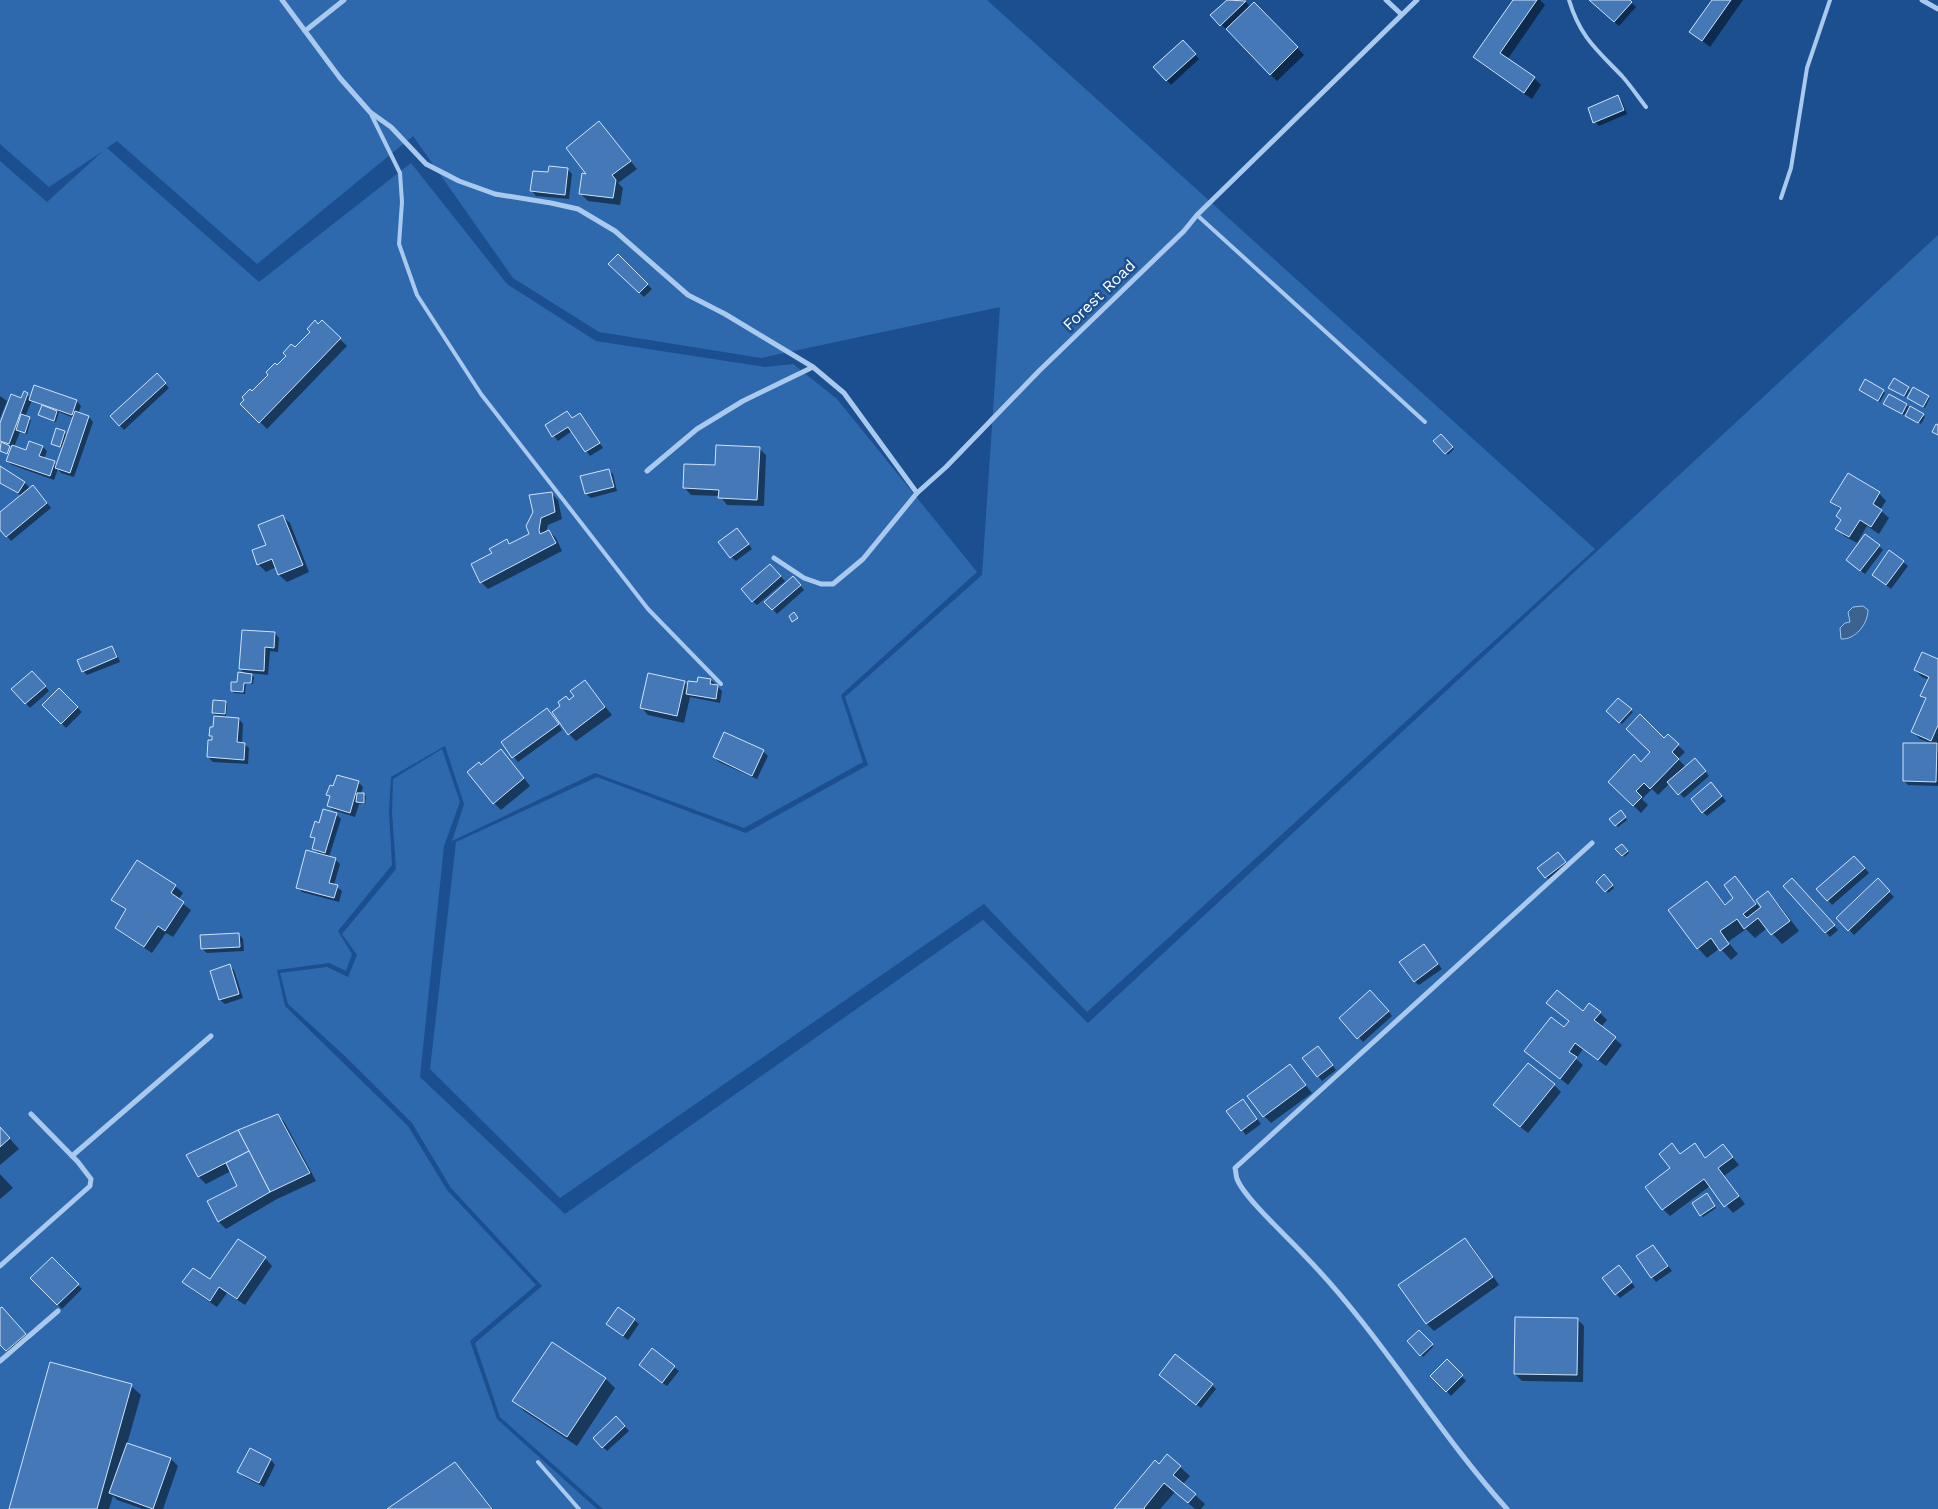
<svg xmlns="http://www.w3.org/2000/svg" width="1938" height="1509" viewBox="0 0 1938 1509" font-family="'Work Sans',sans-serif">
  <rect width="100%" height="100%" fill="#1b4f8f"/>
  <!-- green -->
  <g fill="#2e69ad">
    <polygon points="0,0 987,0 1595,549 1087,1012 984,904 560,1198 430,1069 456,842 597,777 746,833 868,765 845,697 982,575 1000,307 761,358 599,332 513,278 413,136 257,264 117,141 107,148 259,282 411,163 507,284 596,341 765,367 793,364 837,399 977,572 841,695 863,762 744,828 595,773 452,841 464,804 445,746 391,777 389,811 392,865 338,931 352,954 346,971 329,963 277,970 285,1006 408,1126 447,1190 536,1285 470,1341 497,1419 597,1509 0,1509 0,161 47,202 103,151 49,187 0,144"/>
    <polygon points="1938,235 1938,1509 603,1509 500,1417 475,1343 542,1286 451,1188 412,1123 347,1058 288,1004 280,973 327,967 348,977 357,955 342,934 396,869 392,812 393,779 442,749 460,802 444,846 420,1077 565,1214 983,920 1088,1023"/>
  </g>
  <!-- water -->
  <path fill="#3c6290" stroke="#9cc4f0" d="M 1863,606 L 1868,610 C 1868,624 1855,640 1841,639 L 1840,628 L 1845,623 L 1850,622 L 1848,612 L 1853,607 Z"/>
  <!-- shadow -->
  <g fill="#0007" fill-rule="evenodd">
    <polygon points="1229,0 1244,0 1250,7 1254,4 1304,55 1277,81 1212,15"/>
    <polygon points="1514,0 1540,0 1545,5 1507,60 1534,78 1541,85 1532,99 1482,64 1475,57"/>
    <polygon points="1590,0 1628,0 1636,7 1619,26"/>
    <polygon points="1713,0 1743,0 1710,47 1691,32"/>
    <polygon points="1183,41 1199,59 1171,85 1155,67"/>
    <polygon points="1617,97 1622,101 1627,114 1599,126 1595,122"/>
    <polygon points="599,123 637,169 618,183 623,188 620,205 588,201 581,194 590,176"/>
    <polygon points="567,169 572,174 569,199 536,196 532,191 549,174"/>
    <polygon points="618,256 652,289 644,297 610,264"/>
    <polygon points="322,322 347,346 267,429 242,404"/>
    <polygon points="157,375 169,388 124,430 112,417"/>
    <path d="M 35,387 L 77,401 L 81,406 L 78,414 L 89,417 L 93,422 L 74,477 L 61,473 L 58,469 L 54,480 L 12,465 L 7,461 L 11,446 L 8,446 L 5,454 L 0,451 L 2,443 L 0,443 L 0,427 L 22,399 L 24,393 L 31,398 ZM 32,400 L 43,406 L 42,416 L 56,422 L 59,412 L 74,418 L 68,436 L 64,432 L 53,444 L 64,448 L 58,466 L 54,463 L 44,459 L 47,451 L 43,447 L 30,442 L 26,452 L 14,447 L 20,432 L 27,434 L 31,420 L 25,417 Z"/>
    <polygon points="1908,388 1910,390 1906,397 1892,389"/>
    <polygon points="1860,390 1883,391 1885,393 1880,402"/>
    <polygon points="0,396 7,401 0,418"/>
    <polygon points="1928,397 1930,398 1925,408 1911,399"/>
    <polygon points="1906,405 1925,417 1921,424 1905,414 1904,415 1886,406"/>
    <polygon points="580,414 603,448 590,456 572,431 558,441 546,426 573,419"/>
    <polygon points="1441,436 1454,449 1448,455 1435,441"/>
    <polygon points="759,448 766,455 764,506 727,505 720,496 691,495 684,487"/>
    <polygon points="0,468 24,482 29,487 25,493 38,491 51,508 11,541 0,528 0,514 22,496 0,483"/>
    <polygon points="608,470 613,474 617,491 591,498 586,494 582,477"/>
    <polygon points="551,493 558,500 562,519 548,525 546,532 549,531 556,538 562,551 488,589 481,582 493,554 506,541 510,545 530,535"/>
    <polygon points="1879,493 1886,501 1880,510 1889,518 1879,534 1867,526 1857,543 1844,536 1837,528 1842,521 1837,516 1841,510 1831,502"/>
    <polygon points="282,516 290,523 309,572 287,582 279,575 276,567 266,572 258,564 253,551 268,545"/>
    <polygon points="742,534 752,549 736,561 731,557"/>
    <polygon points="1879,546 1883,550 1865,574 1852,564"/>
    <polygon points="1903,562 1908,566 1891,589 1873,575"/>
    <polygon points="770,565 785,581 757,605 752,601"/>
    <polygon points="793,578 804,590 777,614 766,602"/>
    <polygon points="275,633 279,638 278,652 270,651 268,675 250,673 254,677 253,684 246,684 245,694 234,693 232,691 246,674 240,669"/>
    <polygon points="112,647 116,652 120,662 87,675 83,671"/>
    <polygon points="1938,660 1938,786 1908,785 1904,781 1933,744 1920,739 1912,731 1926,700 1922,696 1929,680 1922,677 1915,670"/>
    <polygon points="37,677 49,691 30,708 13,689"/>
    <polygon points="699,678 711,680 722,691 720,703 690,697 684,723 648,715 641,707 684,682 688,686 698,683"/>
    <polygon points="585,681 612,715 576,741 569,734 570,701 575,697"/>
    <polygon points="59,690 82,712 66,728 44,705"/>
    <polygon points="1618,699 1633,712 1622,724 1608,711"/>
    <polygon points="226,702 227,704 226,716 215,715 213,713"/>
    <polygon points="552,714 562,730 518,762 502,742"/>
    <polygon points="239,719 243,724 242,744 244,744 249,748 248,764 213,762 208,757 213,742 213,739 210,736"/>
    <polygon points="725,734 763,751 768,756 757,779 719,762 714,757"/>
    <polygon points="1668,736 1685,752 1678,759 1686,767 1699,764 1709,776 1684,798 1670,783 1658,795 1652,789 1642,799 1648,805 1641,813 1609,782 1641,763"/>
    <polygon points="508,758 530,786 501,810 494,803 482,766"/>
    <polygon points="337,776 359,783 363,787 361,794 366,796 365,804 359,804 355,817 333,810 329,806 331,798 328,795 334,787"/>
    <polygon points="1715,788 1726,801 1707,816 1703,812"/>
    <polygon points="1621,812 1627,820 1618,827 1611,819"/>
    <polygon points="336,814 341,819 329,857 335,859 340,864 334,885 342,891 339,902 302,892 297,887 320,855 313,848 316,841 312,837 320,824"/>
    <polygon points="1622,845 1629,853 1624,857 1617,849"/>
    <polygon points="1560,855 1567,864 1548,879 1539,868"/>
    <polygon points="138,861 175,886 183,893 178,900 191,910 173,937 166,933 152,953 123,934 116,927 127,911 113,900"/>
    <polygon points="1859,862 1869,873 1832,905 1828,900"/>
    <polygon points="1604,876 1614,888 1608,893 1598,882"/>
    <polygon points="1735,878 1761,909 1768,893 1777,902 1799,931 1782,944 1767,928 1755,938 1746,929 1728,942 1738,954 1731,960 1720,948 1707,958 1698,948 1707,883 1726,905 1735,898"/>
    <polygon points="1877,880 1894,897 1854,935 1838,918"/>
    <polygon points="1797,884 1838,930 1830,937 1785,886"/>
    <polygon points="239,934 243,939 244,951 207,953 202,949"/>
    <polygon points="1428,950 1442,969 1419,985 1414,981"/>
    <polygon points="229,966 234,970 243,998 225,1004 220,1000"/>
    <polygon points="1375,996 1392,1016 1363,1042 1341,1018"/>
    <polygon points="1583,1013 1600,1013 1607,1020 1601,1027 1622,1045 1606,1066 1583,1049 1576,1059 1583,1065 1568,1085 1526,1051 1564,1029 1570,1022"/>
    <polygon points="1322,1052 1336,1070 1322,1081 1318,1076"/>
    <polygon points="1290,1066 1312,1093 1271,1123 1264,1116"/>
    <polygon points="1554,1085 1561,1092 1528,1133 1502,1112"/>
    <polygon points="1243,1100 1261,1124 1246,1135 1242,1130"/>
    <polygon points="278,1115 285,1123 316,1181 277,1199 226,1229 219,1222 238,1187 231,1171 206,1184 199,1177 187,1156"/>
    <polygon points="0,1128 19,1149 0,1165"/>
    <polygon points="1672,1145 1681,1155 1695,1145 1706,1158 1723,1146 1739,1165 1724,1176 1745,1204 1733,1213 1710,1186 1670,1216 1663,1209 1672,1169"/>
    <polygon points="0,1174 13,1188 0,1199"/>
    <polygon points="1708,1196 1716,1208 1703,1217 1701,1215"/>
    <polygon points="1465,1239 1472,1246 1499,1285 1434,1331 1427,1324 1400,1285"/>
    <polygon points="1653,1246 1672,1271 1656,1282 1652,1277"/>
    <polygon points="265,1258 272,1266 245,1305 227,1293 217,1307 191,1289 184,1282 210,1281"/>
    <polygon points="52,1259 82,1289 62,1309 32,1278"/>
    <polygon points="1619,1266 1635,1287 1620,1298 1616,1294"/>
    <polygon points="0,1310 6,1313 30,1339 11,1355 0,1343"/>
    <polygon points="1577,1319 1584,1326 1583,1382 1522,1381 1515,1374"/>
    <polygon points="634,1320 639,1324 628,1340 607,1324"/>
    <polygon points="1419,1331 1433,1347 1423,1357 1408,1341"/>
    <polygon points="652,1350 679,1371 667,1386 645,1370"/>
    <polygon points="1447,1361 1466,1381 1451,1396 1432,1376"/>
    <polygon points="605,1378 615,1388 577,1446 524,1411 514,1401"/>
    <polygon points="1165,1379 1212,1385 1216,1389 1201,1408"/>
    <polygon points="131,1386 141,1395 127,1444 171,1459 178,1466 163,1509 143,1509 117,1500 113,1496 109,1509 11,1509"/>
    <polygon points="616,1417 629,1431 607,1451 594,1438"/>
    <polygon points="250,1450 271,1460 275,1465 264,1487 244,1477 239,1472"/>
    <polygon points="455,1463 493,1509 389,1509"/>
    <polygon points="1160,1466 1180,1467 1190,1476 1183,1484 1205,1504 1201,1509 1195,1509 1175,1492 1160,1509 1116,1509"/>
  </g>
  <!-- building -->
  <g fill="#4478b7" stroke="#cfe3fa">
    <polygon points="1227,0 1246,1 1220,26 1210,15"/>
    <polygon points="1513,0 1537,0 1500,53 1535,77 1524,93 1473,57"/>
    <polygon points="1589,0 1630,0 1632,2 1614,22"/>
    <polygon points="1712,0 1731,0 1702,41 1689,32"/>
    <polygon points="1254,2 1298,47 1270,75 1226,29"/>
    <polygon points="1183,40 1196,54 1166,81 1153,67"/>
    <polygon points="1618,95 1624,110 1593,123 1588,108"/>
    <polygon points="599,121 631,161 612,175 616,180 613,198 579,194 582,173 586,174 566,148"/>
    <polygon points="549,166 568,168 565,195 530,191 533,171 548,172"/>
    <polygon points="618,254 648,284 639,293 608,264"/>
    <polygon points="315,320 318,324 322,320 341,338 259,423 240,404 244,400 242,397 250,389 252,391 268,375 266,372 275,363 277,365 286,356 283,353 291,344 295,347 310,332 307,329"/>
    <polygon points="157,373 166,383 119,426 110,416"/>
    <polygon points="1894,378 1909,387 1904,396 1888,388"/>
    <polygon points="1865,379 1884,390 1878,401 1859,390"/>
    <polygon points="34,385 77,400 72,415 29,400"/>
    <polygon points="1913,387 1929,396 1923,407 1907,398"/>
    <polygon points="24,391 28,393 9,444 0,441 0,423 11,394 21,398"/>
    <polygon points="1889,394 1907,404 1902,414 1883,404"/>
    <polygon points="42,405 57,411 54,421 38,415"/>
    <polygon points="1910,406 1924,414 1918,423 1905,416"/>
    <polygon points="75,411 89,416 70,473 55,468"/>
    <polygon points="567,411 572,418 580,413 600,443 585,452 568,427 552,437 545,425"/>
    <polygon points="21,414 30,417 25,433 16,430"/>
    <polygon points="1936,424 1938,425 1938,435 1932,432"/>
    <polygon points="56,428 65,431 60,447 51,444"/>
    <polygon points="1441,434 1453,447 1445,454 1433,441"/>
    <polygon points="29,441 43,446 39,456 55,461 50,476 6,461 12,445 26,450"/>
    <polygon points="1,442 10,446 7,454 0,451"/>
    <polygon points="716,445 760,447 757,500 718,498 719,490 683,488 684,464 715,465"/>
    <polygon points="0,466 25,482 18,493 0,483"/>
    <polygon points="609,469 614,487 585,494 580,476"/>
    <polygon points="1848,473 1880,492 1873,504 1882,510 1871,527 1860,520 1849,537 1835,529 1841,520 1836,516 1841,508 1830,502"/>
    <polygon points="33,485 47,503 6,537 0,530 0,512"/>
    <polygon points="552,492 555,512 541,518 539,530 540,534 549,530 556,543 480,583 471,564 492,553 489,549 507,539 509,544 529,534 526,526 533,512 529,495"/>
    <polygon points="283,515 303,565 278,575 272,559 257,565 252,550 266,545 258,525"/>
    <polygon points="737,528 749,544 730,558 718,542"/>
    <polygon points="1865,534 1880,545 1860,571 1846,560"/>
    <polygon points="1889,550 1904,561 1886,585 1872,575"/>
    <polygon points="770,564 781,576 752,602 741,589"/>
    <polygon points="793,576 801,585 772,610 764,602"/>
    <polygon points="794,612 798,618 792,622 789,616"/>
    <polygon points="242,630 275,632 274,648 265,647 264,671 239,669"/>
    <polygon points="112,646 117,657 82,672 77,660"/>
    <polygon points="1922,652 1938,659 1938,725 1931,741 1911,732 1926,698 1920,696 1929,677 1914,670"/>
    <polygon points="32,671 46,686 25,704 11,689"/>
    <polygon points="238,672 252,674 251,683 244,683 243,692 231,691 231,682 237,682"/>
    <polygon points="648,673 685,681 677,716 640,708"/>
    <polygon points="698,677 711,679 710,684 718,685 716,699 686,694 688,681 697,682"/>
    <polygon points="585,680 605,707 568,735 552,712 560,706 558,702 566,696 569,700 574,696 570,691"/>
    <polygon points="59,688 78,707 61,724 42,705"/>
    <polygon points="1618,698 1632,709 1619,723 1606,711"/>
    <polygon points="213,700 226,701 225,714 212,713"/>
    <polygon points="547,708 559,724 512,758 501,742"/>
    <polygon points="1640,714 1664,738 1668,734 1679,744 1672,752 1679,759 1650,789 1644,783 1636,791 1642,797 1633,806 1608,782 1634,754 1641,762 1650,752 1626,729"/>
    <polygon points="214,716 239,718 237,742 245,743 244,760 207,757 208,740 212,740 212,736 209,736 210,727 213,727"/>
    <polygon points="724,732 764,750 752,776 713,757"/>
    <polygon points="1903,743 1937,743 1936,782 1903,781"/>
    <polygon points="501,749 524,778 493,804 467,772 479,762 481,765"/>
    <polygon points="1695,758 1706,771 1678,795 1667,782"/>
    <polygon points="337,775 359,781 350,813 327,806 330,796 326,795 330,785 333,786"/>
    <polygon points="1711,782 1722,796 1702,813 1691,799"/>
    <polygon points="357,793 364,793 364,803 356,802"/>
    <polygon points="323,809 337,813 325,853 312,849 315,838 310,837 315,821 319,823"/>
    <polygon points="1621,810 1626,817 1615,826 1609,819"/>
    <polygon points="1622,844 1628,851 1622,856 1615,849"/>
    <polygon points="306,850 336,858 329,883 338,885 334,898 296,888"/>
    <polygon points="1558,852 1566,862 1545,878 1537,868"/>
    <polygon points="1854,856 1865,868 1827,901 1816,889"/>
    <polygon points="137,860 176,885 171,893 184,902 165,931 158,926 144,947 115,928 126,909 111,900"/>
    <polygon points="1604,874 1613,885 1605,892 1596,882"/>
    <polygon points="1735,876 1756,904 1743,914 1747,918 1761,907 1756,900 1768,891 1790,921 1771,935 1758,918 1744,929 1737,919 1720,931 1729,944 1720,951 1711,938 1697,949 1668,910 1707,881 1725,905 1733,898 1724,885"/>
    <polygon points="1792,878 1835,925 1825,933 1783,886"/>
    <polygon points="1878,878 1890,891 1848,931 1836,918"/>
    <polygon points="239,933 240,947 201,949 200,935"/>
    <polygon points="1424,944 1438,964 1414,982 1399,962"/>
    <polygon points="230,964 239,994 219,1000 210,971"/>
    <polygon points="1370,990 1389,1011 1357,1039 1339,1018"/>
    <polygon points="1557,990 1583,1011 1589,1003 1601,1012 1594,1020 1616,1037 1598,1060 1575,1043 1569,1052 1577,1057 1560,1079 1524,1051 1551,1017 1564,1027 1569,1021 1546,1003"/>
    <polygon points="1318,1046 1333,1065 1317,1077 1302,1058"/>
    <polygon points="1528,1063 1555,1084 1520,1127 1493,1105"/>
    <polygon points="1290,1064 1306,1085 1263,1117 1247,1096"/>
    <polygon points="1243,1099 1257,1119 1241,1131 1226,1111"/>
    <polygon points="278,1114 310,1173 270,1192 238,1130"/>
    <polygon points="0,1127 10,1138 0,1147"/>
    <polygon points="238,1130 249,1151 198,1177 186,1155"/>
    <polygon points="1672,1143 1680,1154 1695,1143 1705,1158 1723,1144 1733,1157 1718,1168 1739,1196 1724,1207 1704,1179 1662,1210 1645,1187 1670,1168 1659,1154"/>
    <polygon points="249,1151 270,1192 218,1222 207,1201 237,1186 226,1163"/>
    <polygon points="1707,1193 1715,1206 1700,1216 1692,1203"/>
    <polygon points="1465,1238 1493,1277 1426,1324 1398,1285"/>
    <polygon points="238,1239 266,1257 237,1299 219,1287 210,1301 182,1282 193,1268 210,1279"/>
    <polygon points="1653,1245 1668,1266 1651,1278 1636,1256"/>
    <polygon points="52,1257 79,1284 57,1305 30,1278"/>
    <polygon points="1619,1265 1632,1282 1615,1295 1602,1278"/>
    <polygon points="2,1307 26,1334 6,1351 0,1345 0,1308"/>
    <polygon points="618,1307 635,1319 623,1336 606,1324"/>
    <polygon points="1515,1317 1578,1318 1577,1375 1514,1374"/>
    <polygon points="1419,1330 1433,1344 1420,1356 1407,1341"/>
    <polygon points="552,1342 606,1378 567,1437 512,1401"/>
    <polygon points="652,1348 675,1366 662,1383 639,1365"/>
    <polygon points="1175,1354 1213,1384 1196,1405 1159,1375"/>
    <polygon points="1447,1359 1463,1375 1446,1392 1430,1376"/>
    <polygon points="50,1362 132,1384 97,1509 9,1509"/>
    <polygon points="616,1416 625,1426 602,1448 593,1438"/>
    <polygon points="127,1443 171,1458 153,1509 109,1493"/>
    <polygon points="250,1448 271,1459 259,1483 237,1472"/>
    <polygon points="1167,1454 1181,1466 1173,1475 1196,1494 1188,1503 1164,1483 1144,1508 1145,1509 1114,1509 1155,1460 1159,1464"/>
    <polygon points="455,1462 492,1509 387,1509"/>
  </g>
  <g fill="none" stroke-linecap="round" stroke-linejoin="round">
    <!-- lane -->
    <g stroke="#a9c9ee" stroke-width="4">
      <path d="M 1569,0 C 1580,37 1597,50 1622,76 C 1631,86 1638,97 1646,107"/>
      <polyline points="370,112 400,173 402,202 399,244 417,295 481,394 648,609 721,684"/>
      <polyline points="1781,198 1791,168 1807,68 1830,0"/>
      <polyline points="1197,215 1425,422"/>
      <polyline points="538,1462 579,1509"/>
    </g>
    <!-- street -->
    <g stroke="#a9c9ee" stroke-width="5">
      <polyline points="282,0 340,78 370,112 391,127 426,164 459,181 495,194 551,203 578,209 615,231 688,295 725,314 813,367 844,393 917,493 946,467 1039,371 1184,231 1197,215 1417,0"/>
      <polyline points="1386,0 1401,14"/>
      <polyline points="1922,0 1938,9"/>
      <polyline points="305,31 344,0"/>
      <polyline points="647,471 697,429 743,401 813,367"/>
      <polyline points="774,558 804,578 821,584 833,584 863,559 917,493"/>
      <polyline points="72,1156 211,1036"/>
      <polyline points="0,1266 90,1186 91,1179 78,1162 31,1114"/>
      <polyline points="0,1361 58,1311"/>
      <path d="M 1507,1509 C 1435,1429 1380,1333 1305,1256 C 1289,1238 1245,1199 1237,1179 C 1236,1176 1236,1172 1235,1168 L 1592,843"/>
    </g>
  </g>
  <g text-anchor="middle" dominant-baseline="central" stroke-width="5" stroke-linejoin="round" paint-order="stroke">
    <!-- street labels -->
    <g font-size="16" fill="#fff" stroke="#1b4f8f">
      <text transform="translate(1099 295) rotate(-44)">Forest Road</text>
    </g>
  </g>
</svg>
